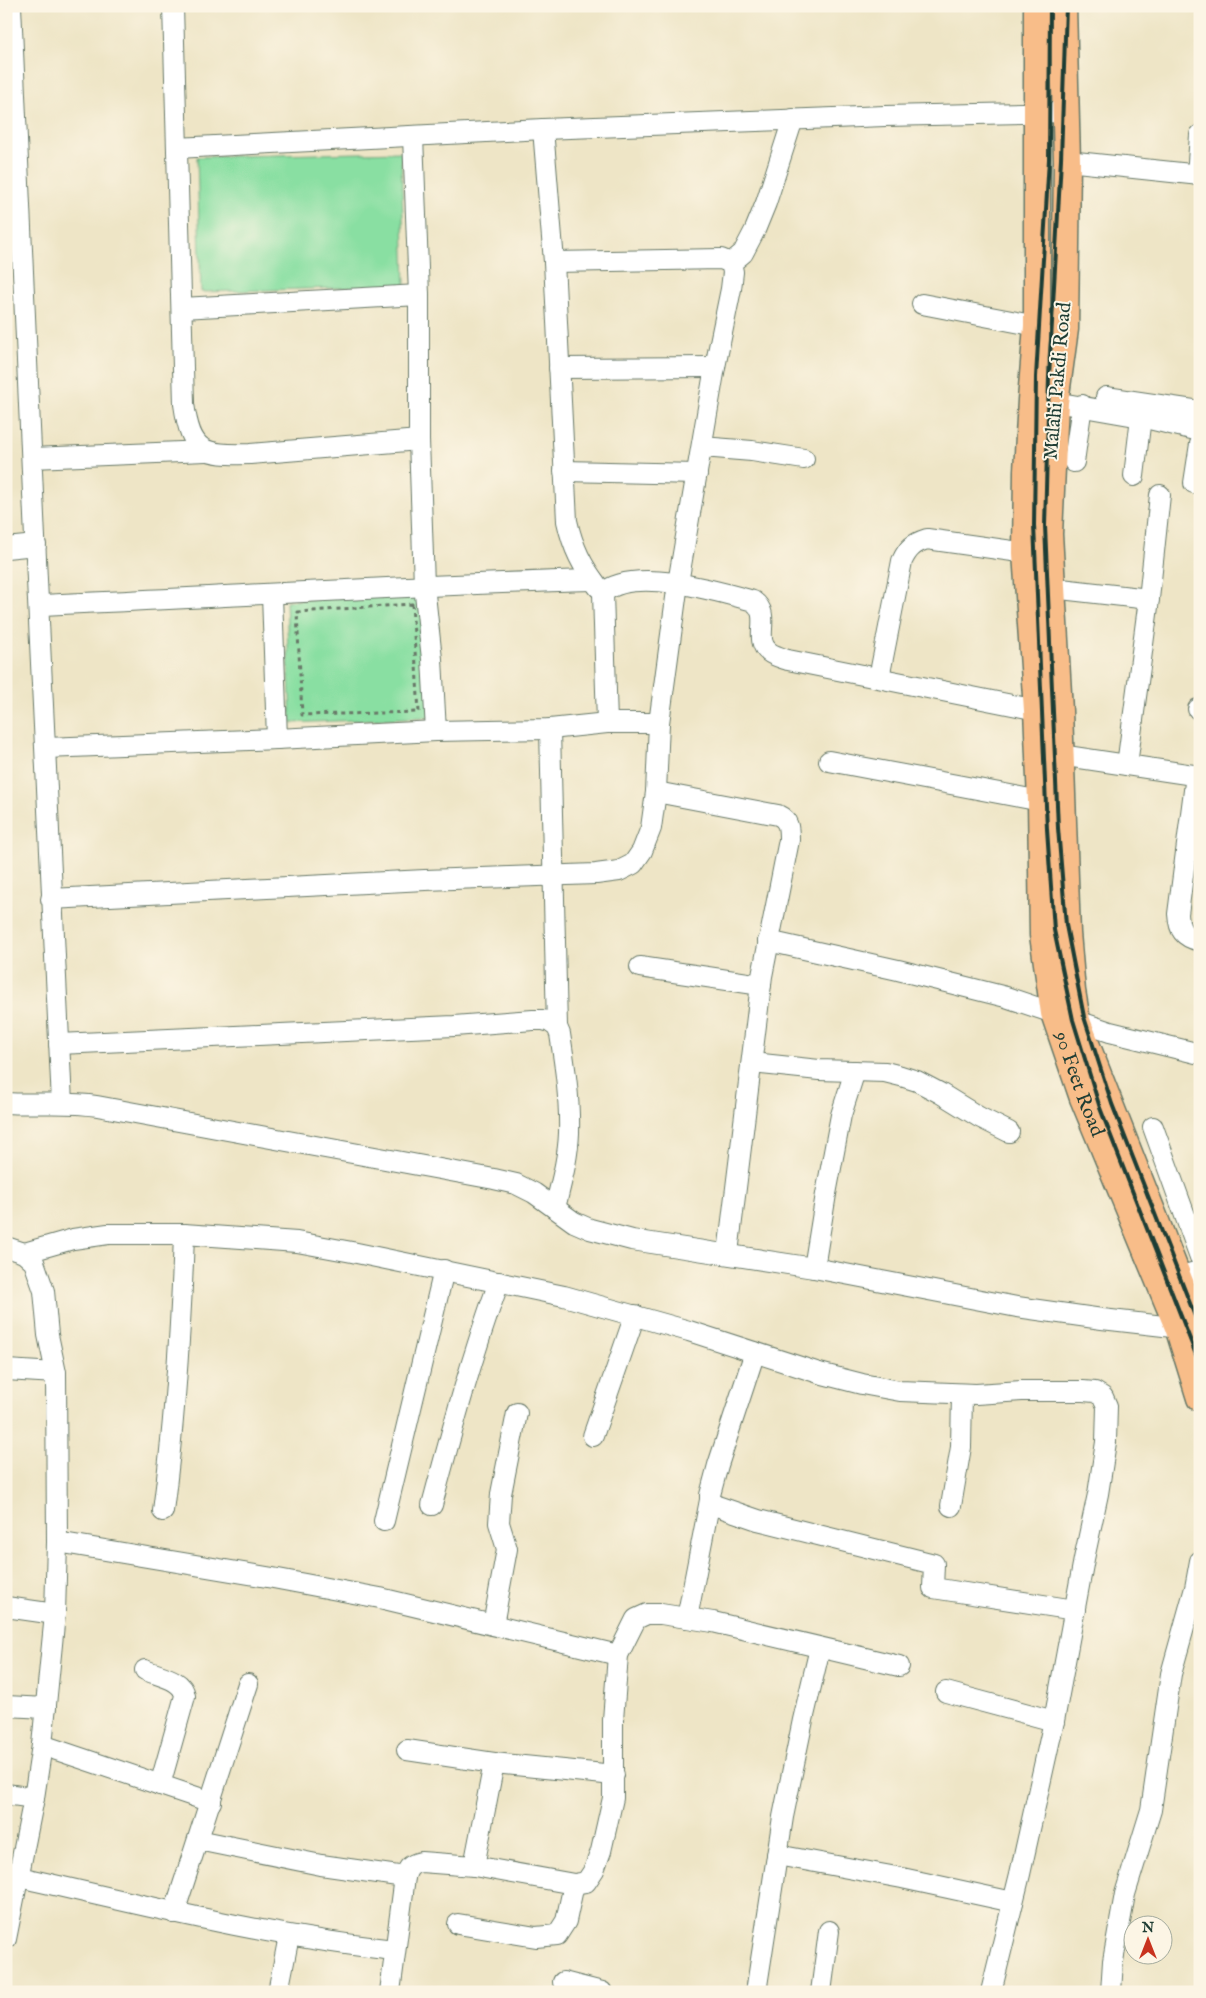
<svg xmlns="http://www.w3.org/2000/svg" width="1206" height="1998" viewBox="0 0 1206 1998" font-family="'IM FELL English',serif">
  <rect width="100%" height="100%" fill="#fcf5e5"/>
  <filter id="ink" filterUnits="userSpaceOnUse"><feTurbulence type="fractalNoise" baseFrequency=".02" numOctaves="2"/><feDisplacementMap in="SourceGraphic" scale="10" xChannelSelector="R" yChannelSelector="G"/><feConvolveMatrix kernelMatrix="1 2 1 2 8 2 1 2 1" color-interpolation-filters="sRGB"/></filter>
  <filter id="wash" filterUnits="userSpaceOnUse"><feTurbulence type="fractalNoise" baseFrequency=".0096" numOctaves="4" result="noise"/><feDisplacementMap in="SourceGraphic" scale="20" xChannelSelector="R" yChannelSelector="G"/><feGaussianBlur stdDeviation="1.12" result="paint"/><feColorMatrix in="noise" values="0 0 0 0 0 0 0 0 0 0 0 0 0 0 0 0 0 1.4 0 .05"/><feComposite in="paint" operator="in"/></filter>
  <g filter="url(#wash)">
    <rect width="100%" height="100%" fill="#eee5c6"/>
    <!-- green -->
    <g fill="#89dfa2" stroke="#548e6b">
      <polygon points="401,152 405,286 201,292 197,157"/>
      <polygon points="425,591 429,717 291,723 286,601"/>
    </g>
  </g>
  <g filter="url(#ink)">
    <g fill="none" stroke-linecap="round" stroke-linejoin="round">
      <defs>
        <g id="minor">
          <path d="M 11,6 C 28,372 43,737 62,1103"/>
          <path d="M 173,6 L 184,404 C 191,453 203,455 250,454 L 419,440"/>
          <path d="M 543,129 L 554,262 L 567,521 C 573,548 582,566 599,588"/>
          <polyline points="413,136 419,295 419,440 424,585 432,659 436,731"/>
          <polyline points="177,148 543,129 885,116 1066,112"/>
          <polyline points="1067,161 1200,175"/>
          <polyline points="1197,175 1200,135"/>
          <polyline points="731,263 743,253 755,230 766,203 793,119"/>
          <polyline points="922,304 1037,326"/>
          <polyline points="182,308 419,295"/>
          <polyline points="559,368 715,367"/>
          <polyline points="1106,397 1200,411"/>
          <polyline points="1055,402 1141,417 1200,431"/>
          <polyline points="702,447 752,451 804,459"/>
          <polyline points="32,458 206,451"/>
          <polyline points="1074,462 1082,405"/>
          <polyline points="564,471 697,474"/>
          <polyline points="1134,476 1141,417"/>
          <polyline points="1194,483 1200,444"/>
          <polyline points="6,548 36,545"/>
          <polyline points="1052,588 1149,599"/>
          <polyline points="272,595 277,739"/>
          <path d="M 39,605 C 224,597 408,585 593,580"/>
          <path d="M 879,678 L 902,561 C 908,548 914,543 927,539 L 1026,553"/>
          <polyline points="1198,709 1200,709"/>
          <path d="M 607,723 L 603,593 C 633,566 717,591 753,601 C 773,615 752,639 769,652 C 774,656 782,658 788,660 L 1037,710"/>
          <polyline points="550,729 557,1027"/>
          <polyline points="46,748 277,739 436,731 550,729 607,723 659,723"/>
          <polyline points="1060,755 1200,776"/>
          <polyline points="829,761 1041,801"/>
          <polyline points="1127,765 1149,599 1160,495"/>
          <path d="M 1196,775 L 1178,914 C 1179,930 1183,937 1200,941"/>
          <path d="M 656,792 L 778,815 C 789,820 789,828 789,840 L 762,976 L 728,1253"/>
          <polyline points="51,899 425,880 596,874 619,871 633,864 642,851 651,828 656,792 659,723 678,583 715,367 731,289 733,272 731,263 721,259 554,262"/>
          <polyline points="768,941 898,970 1006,997 1110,1032 1200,1054"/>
          <polyline points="640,967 761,985"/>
          <path d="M 59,1044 L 454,1026 L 533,1020 L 543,1020 L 550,1022 L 557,1027 L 560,1034 C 565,1066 570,1100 569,1133 C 568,1159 561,1183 555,1208"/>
          <polyline points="752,1063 819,1070 885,1072 901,1076 917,1081 940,1093 979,1117 1009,1132"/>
          <path d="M 6,1103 C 37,1105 67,1101 97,1106 L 494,1179 L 516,1184 L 534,1193 L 574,1222 L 590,1229 L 632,1240 L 814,1268 L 1017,1307 L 1102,1319 L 1190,1329"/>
          <polyline points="1153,1127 1200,1257"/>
          <polyline points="6,1247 24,1253 34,1262 44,1291 48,1335 56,1373 57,1542 55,1614 42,1745 34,1798 6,1939"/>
          <polyline points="24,1253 73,1239 108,1234 184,1234 297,1242 352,1252 564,1296 689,1331 819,1373 862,1384 900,1391 976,1394 1022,1391 1083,1391 1095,1392 1103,1397 1107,1406 1106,1442 1098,1494 1084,1559 1054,1721 1020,1874 991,1992"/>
          <polyline points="814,1268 826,1194 841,1115 855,1071"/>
          <polyline points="1177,1277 1200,1271"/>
          <polyline points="755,1352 718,1465 710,1495 710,1500 714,1505 758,1520 934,1564 933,1588 1075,1610"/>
          <polyline points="6,1370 56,1373"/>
          <polyline points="593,1436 635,1315"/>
          <path d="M 432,1505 C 452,1430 472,1355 499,1282"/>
          <polyline points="951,1506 961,1447 962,1394"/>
          <path d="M 163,1511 C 175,1419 181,1327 184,1234"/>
          <polyline points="384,1521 444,1270"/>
          <polyline points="57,1542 273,1578 380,1598 618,1655"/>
          <polyline points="6,1607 55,1614"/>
          <polyline points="687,1618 710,1500"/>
          <polyline points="493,1625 507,1549 499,1523 501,1494 517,1413"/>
          <path d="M 145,1670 C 159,1676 183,1679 185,1696 L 160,1785"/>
          <polyline points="946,1692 1054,1721"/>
          <polyline points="6,1706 46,1708"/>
          <polyline points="42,1745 211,1802"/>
          <polyline points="407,1750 494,1763 614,1775"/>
          <polyline points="6,1794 34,1798"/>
          <polyline points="198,1840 321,1865 405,1877"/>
          <polyline points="777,1855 902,1878 1013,1902"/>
          <polyline points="474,1866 494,1763"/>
          <path d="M 6,1874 C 135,1903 263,1936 395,1950"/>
          <polyline points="174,1913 248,1684"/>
          <polyline points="458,1924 536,1937 557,1935 566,1921 574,1884"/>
          <polyline points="563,1982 602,1992"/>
          <polyline points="278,1992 289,1936"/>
          <path d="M 390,1992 L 405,1877 C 408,1867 411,1864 421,1862 L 474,1866 L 574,1884 L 586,1882 L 594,1870 L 601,1851 L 613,1798 L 613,1720 L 618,1655 L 636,1619 L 647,1614 L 661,1614 L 713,1622 L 899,1666"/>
          <polyline points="756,1992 783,1817 803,1720 820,1648"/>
          <polyline points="821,1992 829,1931"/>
          <polyline points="1111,1992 1113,1961 1125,1894 1151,1810 1171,1674 1195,1588 1200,1561"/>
        </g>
        <g id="major">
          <path id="s1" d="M 1037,6 L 1037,326 L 1031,400 L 1027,471 L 1026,553 L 1037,710 L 1041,801 L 1043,935 L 1054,1013 L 1083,1098 L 1178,1327 L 1200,1398"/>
          <polyline points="1063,6 1067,161 1065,329 1055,402 1049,534 1059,711 1067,933 1072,991 1077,1021 1200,1333"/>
        </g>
      </defs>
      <!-- minor casing -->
      <use href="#minor" stroke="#677867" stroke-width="22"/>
      <!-- major casing -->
      <use href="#major" stroke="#677867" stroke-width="29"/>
      <!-- path -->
      <polygon stroke="#677867" stroke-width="3" stroke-dasharray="4 4" stroke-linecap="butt" points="412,604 419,712 302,715 297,612"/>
      <!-- minor -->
      <use href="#minor" stroke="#fff" stroke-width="20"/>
      <!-- major -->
      <use href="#major" stroke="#f8bd89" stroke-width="26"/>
      <!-- rail -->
      <g stroke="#1f3d34" stroke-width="4">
        <polyline points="1050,6 1049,159 1036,377 1034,525 1047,829 1054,930 1073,1020 1100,1108 1200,1365"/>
        <polyline points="1066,6 1061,159 1049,377 1045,526 1058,828 1066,925 1084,1017 1112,1104 1200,1329"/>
      </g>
    </g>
  </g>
  <g text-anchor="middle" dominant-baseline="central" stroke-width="4" stroke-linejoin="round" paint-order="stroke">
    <!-- street labels -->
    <g font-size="20" fill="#1f3d34" stroke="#fcf5e5">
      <text transform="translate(1058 381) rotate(-85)">Malahi Pakdi Road</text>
      <text stroke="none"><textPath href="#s1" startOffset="1084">90 Feet Road</textPath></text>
    </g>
  </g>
  <!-- margin -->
  <rect width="1206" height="1998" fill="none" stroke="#fcf5e5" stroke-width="25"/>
  <!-- north arrow -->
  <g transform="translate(1148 1940)"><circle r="24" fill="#fcf5e5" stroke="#a4ab9e"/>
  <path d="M0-4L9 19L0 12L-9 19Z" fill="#c8321e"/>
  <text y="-8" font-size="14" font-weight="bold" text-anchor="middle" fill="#1f3d34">N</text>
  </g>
</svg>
